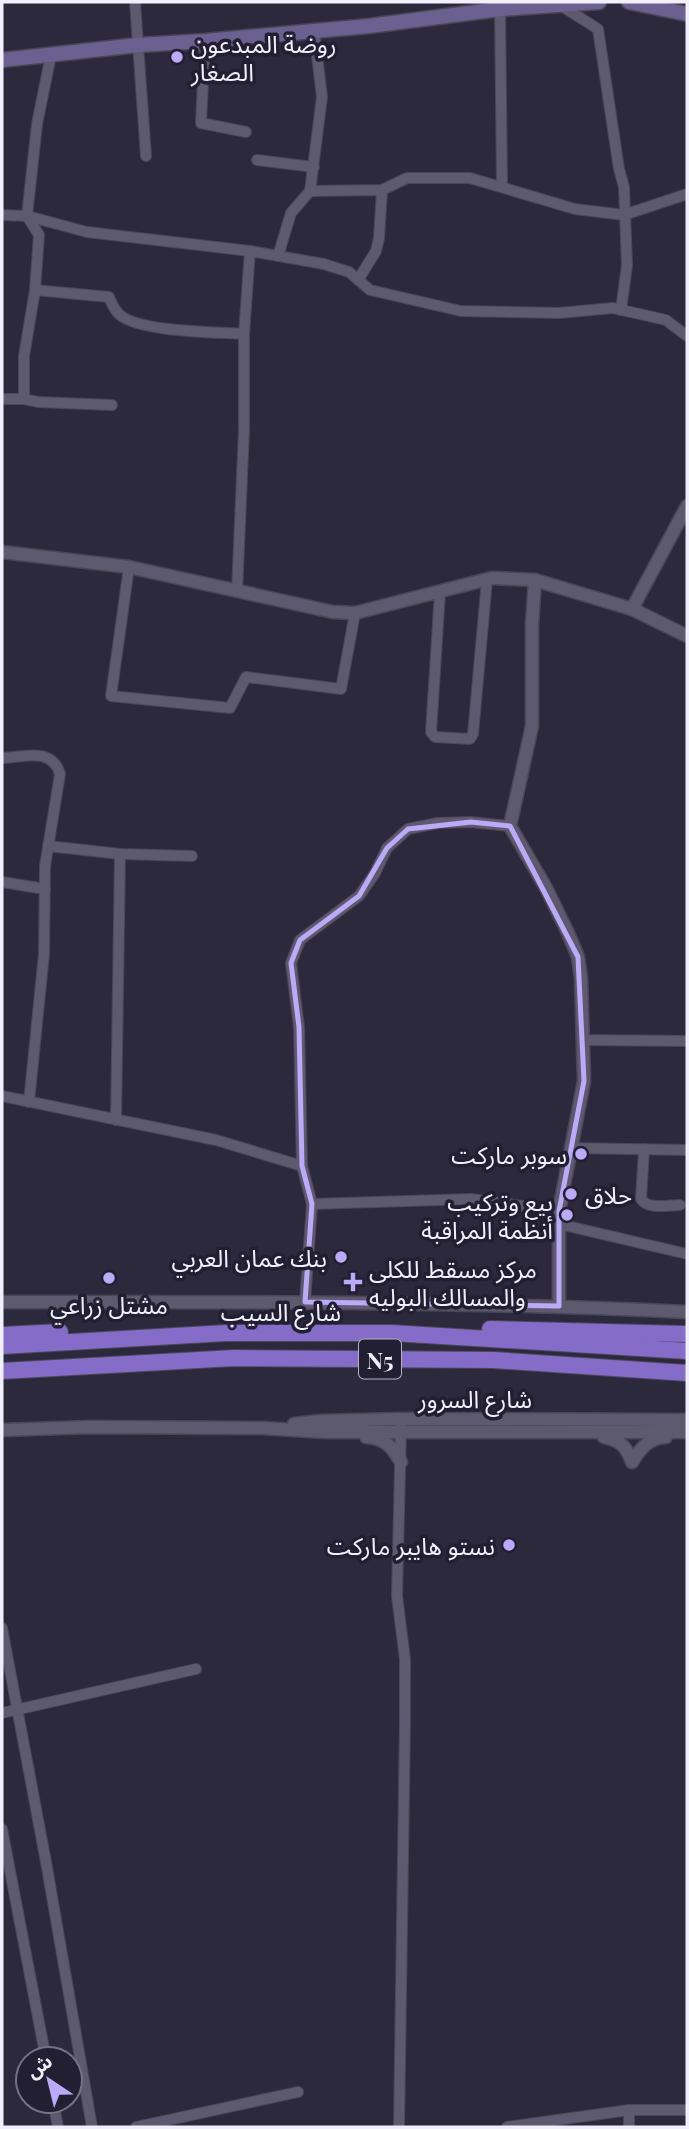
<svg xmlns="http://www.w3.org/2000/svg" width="689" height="2129" viewBox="0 0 689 2129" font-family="'Playfair Display','Noto Sans Arabic',serif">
  <rect width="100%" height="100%" fill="#2d293c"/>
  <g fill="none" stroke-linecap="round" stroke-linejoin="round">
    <defs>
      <g id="minor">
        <polyline points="135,2 146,156"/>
        <polyline points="560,5 598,29 619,169 624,187 627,265 621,310"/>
        <polyline points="500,9 502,186"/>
        <polyline points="205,41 201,123 246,132"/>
        <polyline points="51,55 37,124 27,216 39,235 35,290 24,356 24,399 38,402 112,405"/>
        <polyline points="257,160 314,167"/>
        <polyline points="310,191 322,97 314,31"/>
        <polyline points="2,215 27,216 87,232 250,251 324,264 349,272 370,290 461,311 559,313 613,308 666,320 687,336"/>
        <polyline points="278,256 291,213 310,191 382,190 407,178 470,178 575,209 624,215 687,194"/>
        <polyline points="358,280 376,251 379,238 382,190"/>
        <path d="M 35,290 L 109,297 C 112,304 114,310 120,315 C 140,332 216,332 244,334 L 250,251"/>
        <polyline points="2,399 24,399"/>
        <polyline points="129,567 111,696 230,708 246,677 341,689 355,613"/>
        <polyline points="237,592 244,430 244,334"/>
        <polyline points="440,592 431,732 435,737 470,739 473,734 487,580"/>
        <path d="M 2,758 C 25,757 52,747 60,774 L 45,866 L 44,954 L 29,1102"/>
        <polyline points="48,846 120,854 192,856"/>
        <polyline points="2,882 45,889"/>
        <polyline points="582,1040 687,1041"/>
        <polyline points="2,1096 216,1140 302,1166"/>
        <polyline points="116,1120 120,854"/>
        <polyline points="570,1148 687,1150"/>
        <path d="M 644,1149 L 641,1199 C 648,1210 668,1205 680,1205"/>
        <polyline points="312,1204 471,1199 559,1211"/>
        <polyline points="559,1224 687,1254"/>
        <polyline points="305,1302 312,1204 302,1166 299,1027 291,963 300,940 359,896 375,873 387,848 408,829 438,823 471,822 510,826"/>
        <polyline points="2,1628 46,1862 92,2127"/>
        <polyline points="2,1713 196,1669"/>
        <polyline points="2,1829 46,2059"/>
        <polyline points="53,2101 58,2127"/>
        <polyline points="629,2110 629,2127"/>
        <polyline points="136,2127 298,2092"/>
        <polyline points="399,2127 405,1722 405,1659 397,1596 401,1425"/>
        <polyline points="507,2127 629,2110 687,2110"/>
      </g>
      <g id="tertiary">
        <polyline points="2,552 129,567 333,612 355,613 492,578 535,580 632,609 687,636"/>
        <polyline points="535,580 532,625 532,726 510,826 546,888 568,933 578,957 581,978 584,1081 559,1211 559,1306"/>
        <polyline points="632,609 687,506"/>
        <path d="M 2,1302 C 230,1302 459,1301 687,1312"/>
        <polyline points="294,1424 320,1421 401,1419 687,1420"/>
        <polyline points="2,1430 91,1427 262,1428 325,1432 687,1432"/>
        <path d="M 366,1437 C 385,1438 392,1447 401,1462"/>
        <path d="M 604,1437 C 621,1441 626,1446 632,1462"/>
        <path d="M 632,1462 C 641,1448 648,1438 666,1437"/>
      </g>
      <g id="secondary">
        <polyline points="629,2 687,14"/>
        <polyline points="2,60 138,45 205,41 369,26 500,9 599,2"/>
      </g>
      <g id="trunk">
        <polyline points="490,1329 687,1334"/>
        <polyline points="2,1335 60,1332"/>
        <polyline points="2,1346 226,1333 392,1333 687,1351"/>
        <polyline points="2,1371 234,1358 493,1360 687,1373"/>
      </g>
    </defs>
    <!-- minor casing -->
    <use href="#minor" stroke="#4a4657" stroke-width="12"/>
    <!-- tertiary casing -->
    <use href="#tertiary" stroke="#4a4657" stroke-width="15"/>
    <!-- secondary casing -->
    <use href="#secondary" stroke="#4a4657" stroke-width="17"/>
    <!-- trunk casing -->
    <use href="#trunk" stroke="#4a4657" stroke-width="18"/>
    <!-- minor -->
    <use href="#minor" stroke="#5d5a6f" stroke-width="10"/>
    <!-- tertiary -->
    <use href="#tertiary" stroke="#5d5a6f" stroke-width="12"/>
    <!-- secondary -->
    <use href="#secondary" stroke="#6b6191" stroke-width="14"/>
    <!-- trunk -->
    <use href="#trunk" stroke="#846cc8" stroke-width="16"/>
  </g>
  <!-- marked area -->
  <path fill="none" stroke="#baaaf7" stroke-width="5" stroke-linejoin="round" d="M 471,822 L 510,826 L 578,957 L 584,1081 L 559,1211 L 559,1306 L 305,1302 L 312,1204 L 302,1166 L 299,1027 L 291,963 L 300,940 L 359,896 L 387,848 L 408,829 Z"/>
  <!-- markers -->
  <g fill="#baaaf7" stroke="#231f32" stroke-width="2.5">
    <circle cx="177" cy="57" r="7"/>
    <circle cx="581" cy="1154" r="7"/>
    <circle cx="571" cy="1194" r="7"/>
    <circle cx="567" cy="1215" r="7"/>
    <circle cx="341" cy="1257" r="7"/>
    <circle cx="109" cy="1278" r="7"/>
    <path d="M349.5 1271.5h7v7h7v7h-7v7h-7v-7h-7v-7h7z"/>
    <circle cx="509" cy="1545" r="7"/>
  </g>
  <g text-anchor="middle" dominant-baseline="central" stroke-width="7" stroke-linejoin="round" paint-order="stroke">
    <!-- shield labels -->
    <rect fill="#231f32" stroke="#b3b1bf" stroke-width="2" x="359" y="1339.5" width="42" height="39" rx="5"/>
    <g font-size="23" font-weight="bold" fill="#f1effc">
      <text x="380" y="1359">N5</text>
    </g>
    <!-- poi labels -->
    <g font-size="24" fill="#f1effc" stroke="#231f32" text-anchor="end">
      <text x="191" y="43" text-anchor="start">روضة المبدعون<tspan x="191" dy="28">الصغار</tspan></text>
      <text x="567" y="1154">سوبر ماركت</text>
      <text x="585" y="1194" text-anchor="start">حلاق</text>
      <text x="553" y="1201">بيع وتركيب<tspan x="553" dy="28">أنظمة المراقبة</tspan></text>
      <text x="327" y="1257">بنك عمان العربي</text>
      <text x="369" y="1268" text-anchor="start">مركز مسقط للكلى<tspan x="369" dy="28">والمسالك البوليه</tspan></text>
      <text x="109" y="1304" text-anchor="middle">مشتل زراعي</text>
      <text x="495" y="1545">نستو هايبر ماركت</text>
    </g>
    <!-- street labels -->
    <g font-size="24" fill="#f1effc" stroke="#231f32">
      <text x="281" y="1311">شارع السيب</text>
      <text x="475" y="1398">شارع السرور</text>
    </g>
  </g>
  <!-- border -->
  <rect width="689" height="2129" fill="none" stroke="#f1effc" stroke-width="7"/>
  <!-- north arrow -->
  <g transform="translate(49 2080) rotate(325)"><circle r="33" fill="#231f32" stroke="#757283" stroke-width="2"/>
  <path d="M0-5L12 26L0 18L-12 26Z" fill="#baaaf7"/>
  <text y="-10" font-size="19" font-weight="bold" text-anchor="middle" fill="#f1effc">ش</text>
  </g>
</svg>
